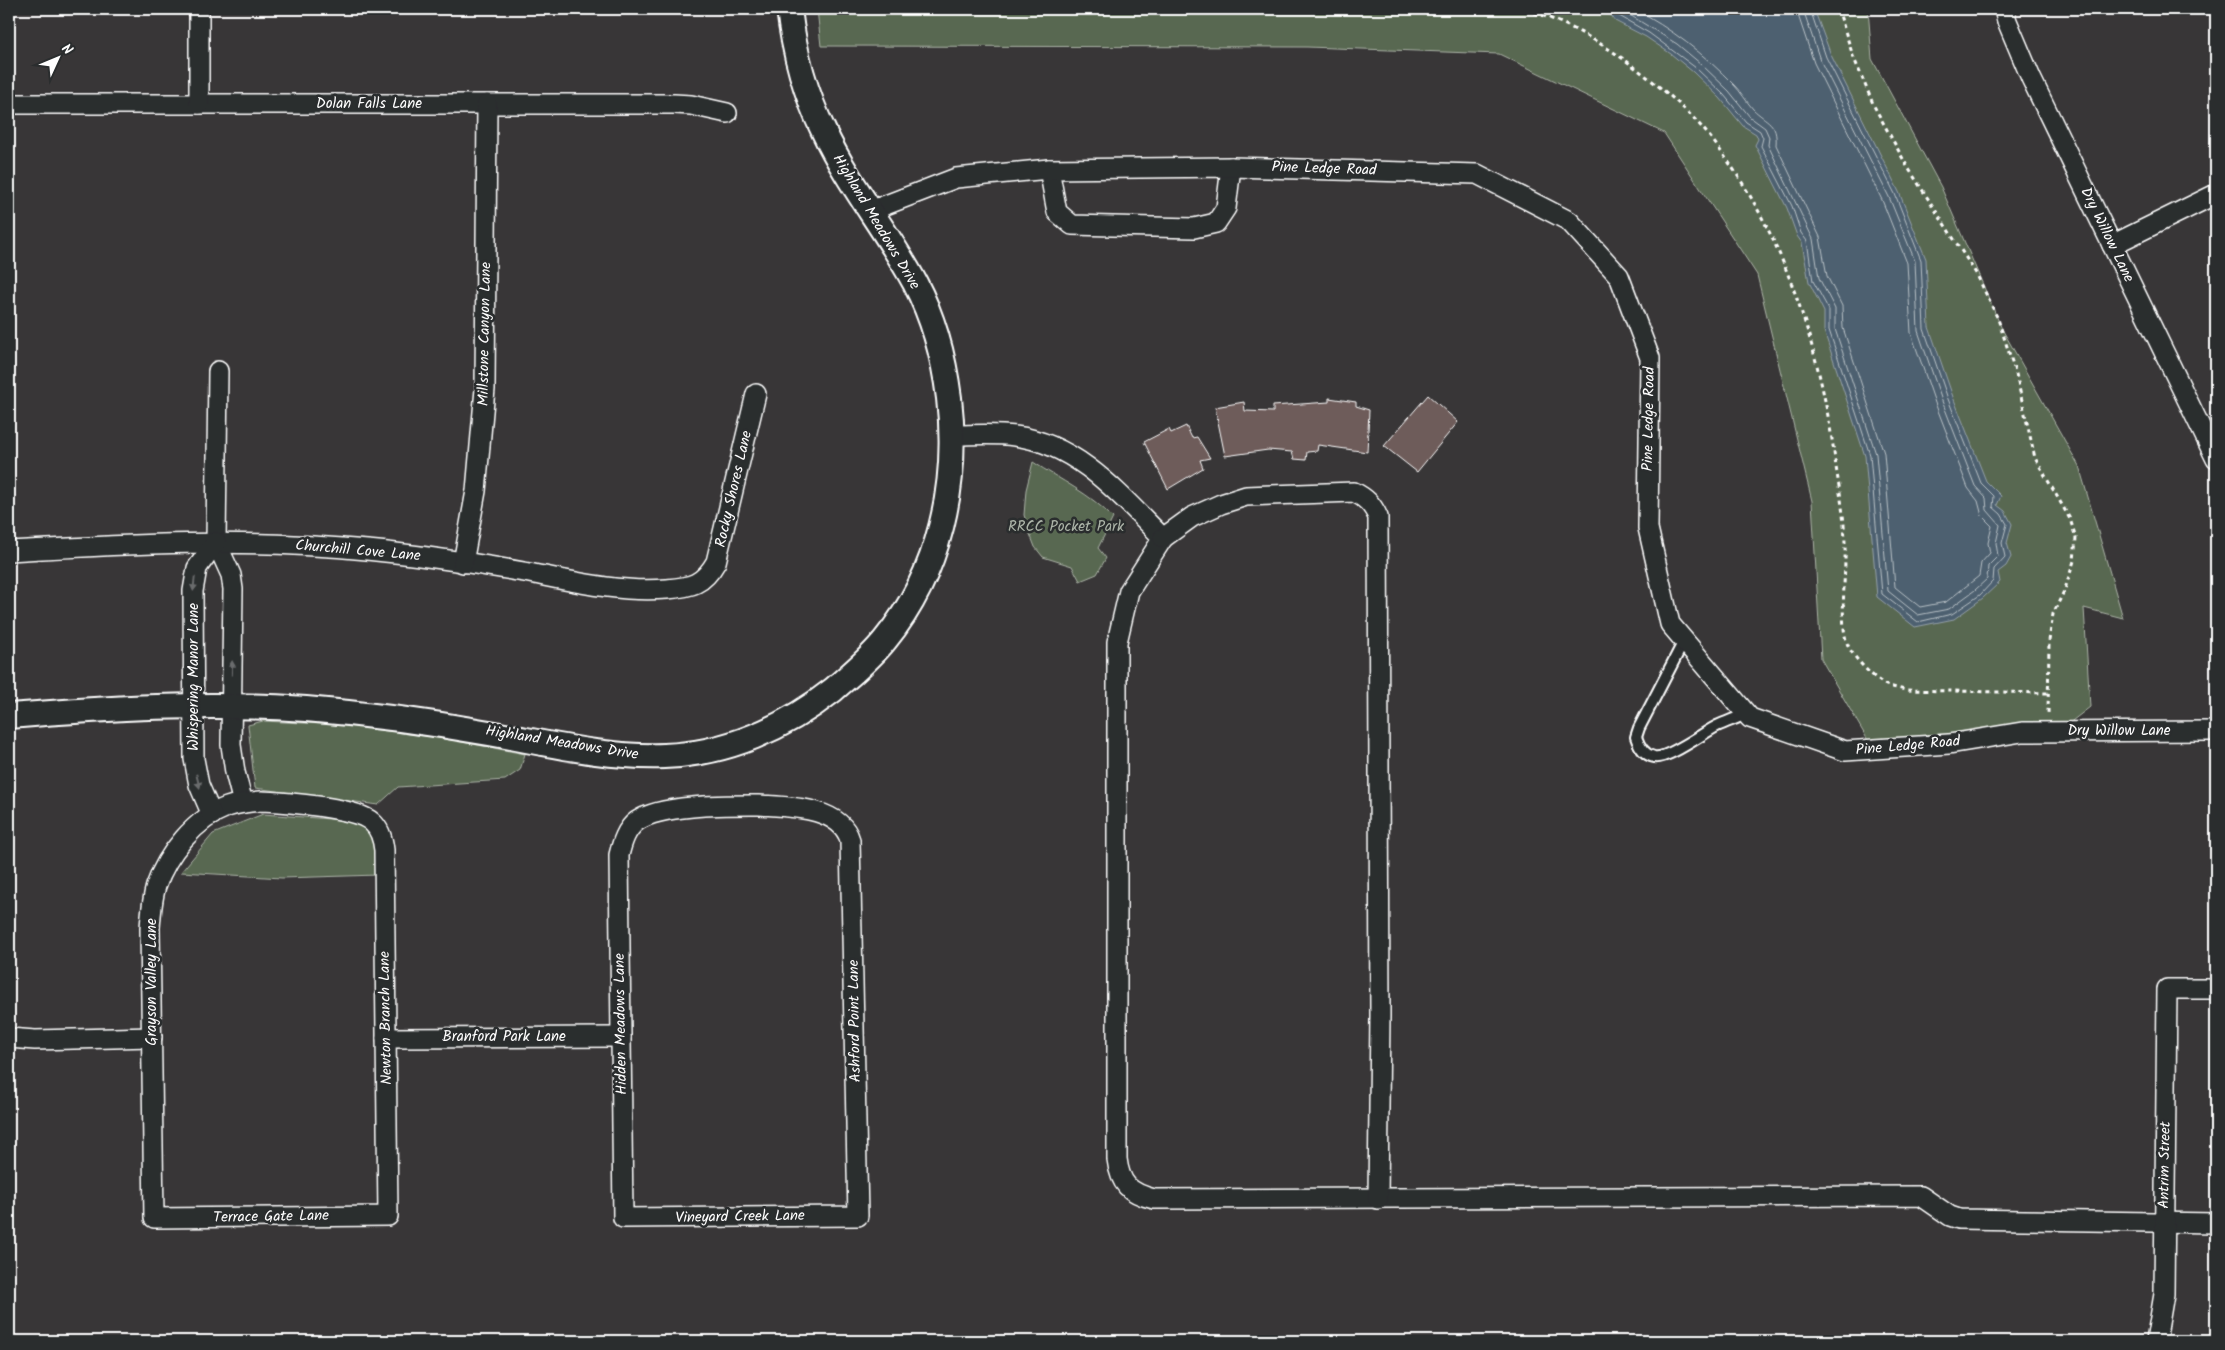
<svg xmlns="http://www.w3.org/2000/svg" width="2225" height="1350" viewBox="0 0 2225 1350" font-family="Kalam,sans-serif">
  <rect width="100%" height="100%" fill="#383637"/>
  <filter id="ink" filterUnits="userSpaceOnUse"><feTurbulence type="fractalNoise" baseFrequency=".02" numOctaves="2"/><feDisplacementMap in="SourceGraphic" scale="10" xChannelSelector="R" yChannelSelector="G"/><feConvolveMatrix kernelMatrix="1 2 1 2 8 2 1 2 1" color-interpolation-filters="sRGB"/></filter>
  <g filter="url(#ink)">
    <!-- green -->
    <g fill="#596851" stroke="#acb4a8">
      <polygon points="817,9 1868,9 1872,59 1941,187 2002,329 2079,466 2123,618 2084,608 2090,707 2059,731 1873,749 1821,659 1812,501 1757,275 1664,133 1499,54 1307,47 821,46"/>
      <path d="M 1033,462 C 1060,480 1091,494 1113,518 L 1098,548 L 1106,558 L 1097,574 L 1080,581 L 1072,566 L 1043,557 L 1035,547 L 1030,534 L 1024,515 L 1026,490 Z"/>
      <polygon points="263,721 343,725 441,738 525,754 520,770 505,780 398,787 378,805 255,788 248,725"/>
      <polygon points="263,814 357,821 375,835 378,875 282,878 181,872 213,834"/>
    </g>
    <!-- water -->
    <polygon fill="#4d6170" stroke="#94a0a9" points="1601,9 1814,9 1831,55 1899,192 1926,259 1929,327 1953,397 1986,481 2001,496 1997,505 2005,511 2012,524 2007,543 2011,557 2006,566 1998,572 2000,582 1983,598 1954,619 1915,627 1877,597 1865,456 1824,331 1824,312 1809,282 1802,243 1797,236 1787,208 1755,145 1758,139 1756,134 1743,126 1720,98 1693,72 1671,54 1646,37 1615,21 1611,15 1604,14"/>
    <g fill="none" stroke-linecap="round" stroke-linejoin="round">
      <!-- shore -->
      <g stroke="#b8c0c6" stroke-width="1">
        <polyline points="1607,9 1649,33 1696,68 1724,95 1746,122 1760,131 1763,138 1761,146 1792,206 1801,233 1807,241 1813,281 1829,310 1829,330 1870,455 1882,594 1918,622 1952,614 1980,595 1993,581 1994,569 2005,557 2002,543 2007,524 2001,514 1993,507 1994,496 1981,483 1948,399 1924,329 1921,260 1895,194 1826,57 1810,9"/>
        <polyline points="1620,9 1677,44 1701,64 1729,91 1750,117 1765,128 1769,137 1768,145 1813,239 1819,278 1835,309 1835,329 1876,454 1888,591 1918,615 1949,609 1975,590 1987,579 1988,566 1998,556 1996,543 2000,525 1987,510 1986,498 1975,486 1942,401 1918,331 1915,261 1889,197 1820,60 1803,9"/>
        <path d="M 1633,9 C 1671,28 1704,54 1734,85 C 1741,92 1746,101 1753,109 C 1766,122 1778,122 1776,145 L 1820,237 L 1827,276 L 1842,306 L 1843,328 L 1884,453 L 1895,587 L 1920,607 L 1946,602 L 1979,576 L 1981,563 L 1990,553 L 1988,543 L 1992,526 L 1982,516 L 1978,501 L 1968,488 L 1935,403 L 1911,333 L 1907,263 L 1882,200 L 1814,63 L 1796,9"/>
      </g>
    </g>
    <!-- building -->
    <g fill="#6e5b5a" stroke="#fff">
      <polygon points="1428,395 1458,422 1417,472 1384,446"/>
      <polygon points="1329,398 1356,402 1356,406 1369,410 1367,452 1318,445 1317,451 1307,452 1306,460 1294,459 1292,452 1268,450 1225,456 1215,407 1244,402 1245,411 1273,412 1273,406 1329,402"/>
      <polygon points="1186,426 1192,438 1197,437 1210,458 1200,460 1203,468 1168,489 1144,442 1169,429 1171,433"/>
    </g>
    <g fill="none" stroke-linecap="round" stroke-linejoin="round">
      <defs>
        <path id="service" d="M 1684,641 L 1639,728 L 1636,737 C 1639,746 1644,755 1654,757 C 1667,760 1703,733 1717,726 C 1726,722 1737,718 1746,714"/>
        <g id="minor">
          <polyline points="2004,9 2007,21 2031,78 2216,459"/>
          <polyline points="9,104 674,104 691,105 727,113"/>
          <polyline points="199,104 199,9"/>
          <polyline points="1049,169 1057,212 1072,225 1194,228 1216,223 1226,208 1231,167"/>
          <polyline points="870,211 956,178 1049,169 1231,167 1477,174 1569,221 1619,276 1650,358 1648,528 1670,624 1750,718 1845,751 1949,744 2022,732 2216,731"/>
          <polyline points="2112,245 2216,194"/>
          <polyline points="218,371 216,542 231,575 233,589 231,745 235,772 243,803"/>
          <path d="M 950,435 C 972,435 995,433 1015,436 C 1078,444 1121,496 1163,538 L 1129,591 L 1117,642 L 1117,1159 C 1120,1184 1129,1193 1154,1199 L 1921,1196 L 1950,1216 L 1959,1219 L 2216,1223"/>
          <path d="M 1163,538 L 1192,517 L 1221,504 L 1246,496 L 1354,492 C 1366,498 1372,504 1378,517 L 1380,1015 L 1378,1199"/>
          <path d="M 9,551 C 131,544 245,538 367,550 C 420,555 472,563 524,572 C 571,581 619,593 667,589 C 691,587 703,585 716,562 L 756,394"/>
          <polyline points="463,563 476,491 485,389 487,104"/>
          <path d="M 261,801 C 284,802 356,807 372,822 C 380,829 383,840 384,850 L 388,1216 L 154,1218 L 150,928 C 151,914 152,899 156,886 C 167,854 195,819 227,807 C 238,803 249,802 261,801 Z"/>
          <path d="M 759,805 C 787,807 840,806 850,840 L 858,1216 L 623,1218 L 619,855 C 622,843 626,829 637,821 C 661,804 729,805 759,805 Z"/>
          <polyline points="212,815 199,785 194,759 193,591 197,568 216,542"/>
          <polyline points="9,1038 35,1040 152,1037"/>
          <polyline points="386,1038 621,1037"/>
          <polyline points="2156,1341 2164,1294 2167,989 2216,989"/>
        </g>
        <path id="tertiary" d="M 9,716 C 107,708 207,702 306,709 C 367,714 428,722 489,733 C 546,743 605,758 664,756 C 726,754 785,728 833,690 C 851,674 870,659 885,640 C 940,573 959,483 949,398 C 944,358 934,319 915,283 C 887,231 849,185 824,132 C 805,93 794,52 789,9"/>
      </defs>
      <!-- service casing -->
      <use href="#service" stroke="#fff" stroke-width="14"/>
      <!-- minor casing -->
      <use href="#minor" stroke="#fff" stroke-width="22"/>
      <!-- tertiary casing -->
      <use href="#tertiary" stroke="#fff" stroke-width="28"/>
      <!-- path -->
      <g stroke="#fff" stroke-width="3" stroke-dasharray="4 4" stroke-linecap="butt">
        <path d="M 1519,9 C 1558,17 1597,40 1629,63 C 1658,85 1687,108 1710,137 C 1784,230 1821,351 1836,467 C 1840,493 1845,520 1845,547 C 1846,572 1840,618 1846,640 C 1850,655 1871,676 1884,684 C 1890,687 1898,688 1905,690 L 2049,693"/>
        <polyline points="1838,9 1853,56 1874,106 1907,166 1977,275 1998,319 2016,374 2035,458 2070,519 2076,538 2074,561 2065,589 2053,614 2049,641 2048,716"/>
      </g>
      <!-- service -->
      <use href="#service" stroke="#2a2d2e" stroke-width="10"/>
      <!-- minor -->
      <use href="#minor" stroke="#2a2d2e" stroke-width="19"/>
      <!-- tertiary -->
      <use href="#tertiary" stroke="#2a2d2e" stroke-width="24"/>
    </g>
    <!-- one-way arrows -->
    <defs><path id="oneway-solid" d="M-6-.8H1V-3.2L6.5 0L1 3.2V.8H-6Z" transform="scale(1.25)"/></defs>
    <g fill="#6a6c6d">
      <use href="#oneway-solid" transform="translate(194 584) rotate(96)"/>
      <use href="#oneway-solid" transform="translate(232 668) rotate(-89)"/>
      <use href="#oneway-solid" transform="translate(198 781) rotate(76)"/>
    </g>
  </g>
  <g text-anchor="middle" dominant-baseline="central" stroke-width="5" stroke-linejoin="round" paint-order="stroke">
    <!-- street labels -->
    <g font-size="15" fill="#fff" stroke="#2a2d2e">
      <text x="369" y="104">Dolan Falls Lane</text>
      <text transform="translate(1324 169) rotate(2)">Pine Ledge Road</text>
      <text transform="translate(876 222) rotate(59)">Highland Meadows Drive</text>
      <text transform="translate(2107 235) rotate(64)">Dry Willow Lane</text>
      <text transform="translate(485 334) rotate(-89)">Millstone Canyon Lane</text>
      <text transform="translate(1649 419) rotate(-89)">Pine Ledge Road</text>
      <text transform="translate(734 489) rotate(-77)">Rocky Shores Lane</text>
      <text transform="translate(358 551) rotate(5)">Churchill Cove Lane</text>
      <text transform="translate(194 677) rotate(-90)">Whispering Manor Lane</text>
      <text x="2119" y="731">Dry Willow Lane</text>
      <text transform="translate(562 743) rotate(9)">Highland Meadows Drive</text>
      <text transform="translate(1908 746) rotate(-5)">Pine Ledge Road</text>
      <text transform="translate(152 982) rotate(-90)">Grayson Valley Lane</text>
      <text transform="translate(386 1018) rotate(-91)">Newton Branch Lane</text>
      <text transform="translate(855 1021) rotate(-91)">Ashford Point Lane</text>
      <text transform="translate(621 1024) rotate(-91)">Hidden Meadows Lane</text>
      <text x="504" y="1037">Branford Park Lane</text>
      <text transform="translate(2165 1165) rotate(-89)">Antrim Street</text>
      <text transform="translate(271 1217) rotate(-1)">Terrace Gate Lane</text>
      <text transform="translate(740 1217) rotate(-1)">Vineyard Creek Lane</text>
    </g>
    <!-- park labels -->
    <g font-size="15" fill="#acb4a8" stroke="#2a2d2e">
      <text x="1066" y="527">RRCC Pocket Park</text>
    </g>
  </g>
  <!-- margin -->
  <rect width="2225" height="1350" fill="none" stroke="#2a2d2e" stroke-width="30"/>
  <rect x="15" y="15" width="2195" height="1320" fill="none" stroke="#fff" stroke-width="2" filter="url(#ink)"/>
  <!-- north arrow -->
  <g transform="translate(58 58) rotate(46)" stroke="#2a2d2e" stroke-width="4" paint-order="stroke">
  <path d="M0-4L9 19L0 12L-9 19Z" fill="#ffffff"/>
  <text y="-8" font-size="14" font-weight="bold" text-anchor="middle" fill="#ffffff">N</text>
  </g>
</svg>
